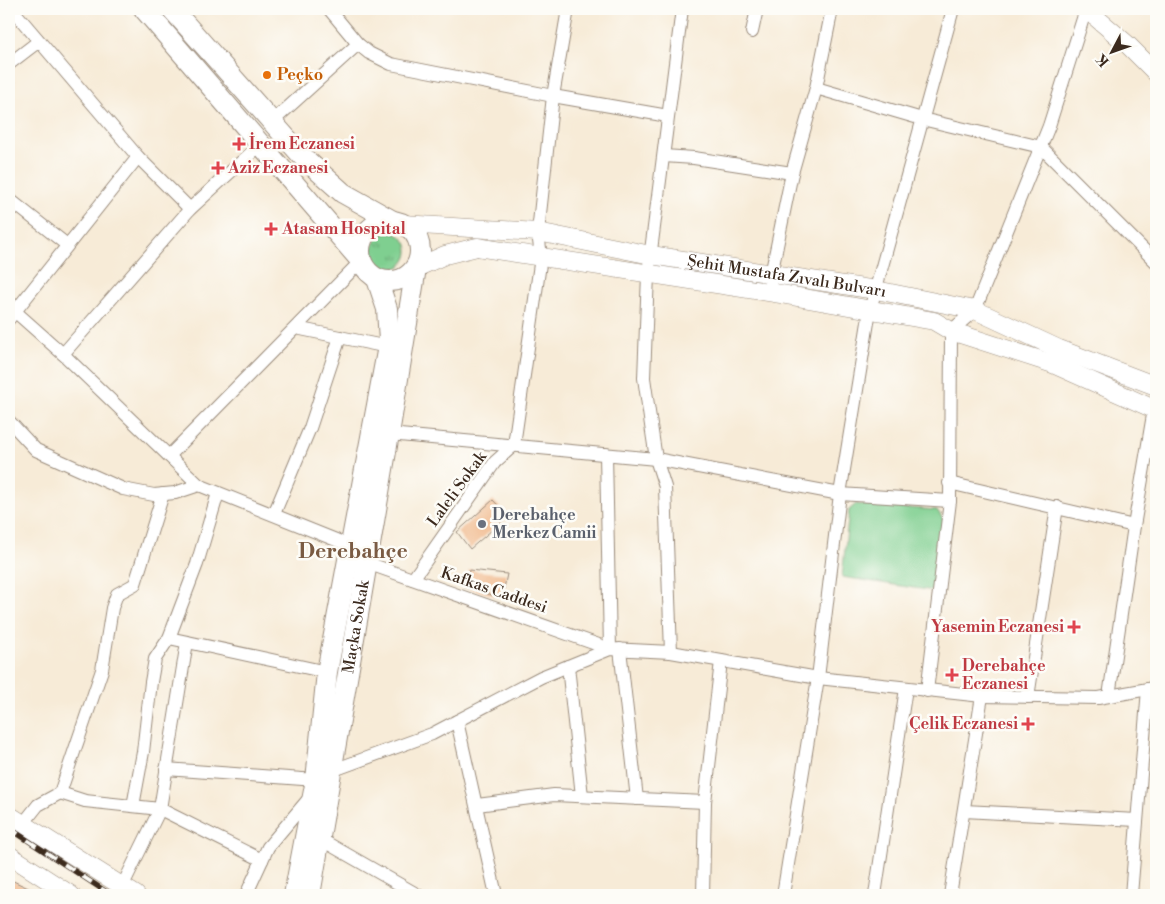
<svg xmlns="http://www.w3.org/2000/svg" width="1165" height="904" viewBox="0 0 1165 904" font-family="'Libre Bodoni',serif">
  <defs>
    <pattern id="grass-tufts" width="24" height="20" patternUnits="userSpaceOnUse" patternTransform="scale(1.25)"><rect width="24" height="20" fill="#7fcf90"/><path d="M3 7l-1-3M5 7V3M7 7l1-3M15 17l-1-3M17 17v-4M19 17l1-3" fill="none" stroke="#69a875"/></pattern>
  </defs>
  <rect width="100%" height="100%" fill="#fdfcf7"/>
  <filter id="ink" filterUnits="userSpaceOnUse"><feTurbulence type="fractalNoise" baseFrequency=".02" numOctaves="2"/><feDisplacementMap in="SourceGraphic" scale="10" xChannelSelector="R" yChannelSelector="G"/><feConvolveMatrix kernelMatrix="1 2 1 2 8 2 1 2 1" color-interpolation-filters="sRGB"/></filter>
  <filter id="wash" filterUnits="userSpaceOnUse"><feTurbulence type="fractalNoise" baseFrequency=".0096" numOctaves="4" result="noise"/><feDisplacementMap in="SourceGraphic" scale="20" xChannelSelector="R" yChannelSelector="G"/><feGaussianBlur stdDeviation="1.12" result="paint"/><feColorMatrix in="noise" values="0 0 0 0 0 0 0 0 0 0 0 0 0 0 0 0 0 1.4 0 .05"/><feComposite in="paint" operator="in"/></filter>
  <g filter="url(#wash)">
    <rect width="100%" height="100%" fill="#f7ebd7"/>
    <!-- grass -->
    <circle fill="url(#grass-tufts)" stroke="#5d7c57" cx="390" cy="251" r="18"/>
    <!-- park -->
    <polygon fill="#7fcf90" stroke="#5d7c57" points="856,504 937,510 944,520 934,591 842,577 849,510"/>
    <g id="blocks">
      <!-- building -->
      <g fill="#f0b687">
        <polygon points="493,500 508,516 470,549 457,532"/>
        <polygon points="469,570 507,574 502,598 464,587"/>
        <polygon points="9,879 43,895 9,895"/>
      </g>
    </g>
  </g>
  <g filter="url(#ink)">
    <use href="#blocks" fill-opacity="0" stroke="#998a7a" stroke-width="1"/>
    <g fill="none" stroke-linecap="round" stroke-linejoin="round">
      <defs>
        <g id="street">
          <polyline points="12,9 138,157 190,209"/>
          <polyline points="329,9 358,44 369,53 391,64 553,96 668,116"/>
          <polyline points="752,32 757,9"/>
          <polyline points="9,64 39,41"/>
          <polyline points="816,88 922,119 1041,147 1156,262"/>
          <polyline points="272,122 358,44"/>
          <polyline points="664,156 694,158 792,173"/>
          <polyline points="9,199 67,245"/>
          <polyline points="769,293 771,275 792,173 816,88 832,9"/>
          <polyline points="9,306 63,354 199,485 351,546"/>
          <polyline points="9,319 138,157"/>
          <polyline points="296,328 388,347"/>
          <polyline points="63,354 190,209 262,143"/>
          <polyline points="9,421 36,450 123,489 154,495 175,493 199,485"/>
          <polyline points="389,434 656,459 840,494 950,501"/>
          <polyline points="606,454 610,649"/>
          <polyline points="169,456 361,261"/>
          <polyline points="949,483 1134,526"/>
          <polyline points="274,514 310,428 340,337"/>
          <polyline points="367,563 610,649"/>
          <polyline points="413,579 495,462 514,445 541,257 538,232 553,96 568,9"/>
          <polyline points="169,638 327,672"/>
          <polyline points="620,649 637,799"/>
          <polyline points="671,652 665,487 656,459 644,378 648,274 682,9"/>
          <polyline points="568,666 582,796"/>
          <polyline points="927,691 950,501 951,331 975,310 1049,126 1086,9"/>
          <polyline points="1109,696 1134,526 1154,409 1156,406"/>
          <polyline points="1028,697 1057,507"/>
          <polyline points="457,721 496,895"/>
          <polyline points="166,769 316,780"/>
          <polyline points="331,771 432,734 541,677 610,649 671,652 818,678 982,696 1098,698 1148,689 1156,686"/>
          <polyline points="60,793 85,801 160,809 262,860"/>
          <polyline points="477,805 554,795 705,802"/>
          <polyline points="133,806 143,752 151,682 155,659 169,638 197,564 218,493"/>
          <polyline points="964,811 1137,820"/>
          <polyline points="23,824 38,805 60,793 102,670 112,608 117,594 135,584 163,494"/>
          <polyline points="320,839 418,895"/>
          <polyline points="122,887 160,809 187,642"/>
          <polyline points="246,895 268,847 311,796"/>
          <polyline points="703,895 705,802 721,661"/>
          <polyline points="783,895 818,678 840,494 870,310 953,9"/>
          <polyline points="875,895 906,688"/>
          <polyline points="950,895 982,696"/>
          <polyline points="1131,895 1148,689"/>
        </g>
        <g id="secondary">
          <polyline points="1086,9 1128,45 1156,73"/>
          <path id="s1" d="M 403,224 L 538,232 L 651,255 L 876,290 L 975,310 L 1059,349 L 1156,386"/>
          <polyline points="416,268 445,255 477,247 781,294 934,321 951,331 1053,364 1156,410"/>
          <polyline points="9,815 136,895"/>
          <polyline points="9,855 71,895"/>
        </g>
        <g id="primary">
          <polyline points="144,9 361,261"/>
          <polyline points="172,9 305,159 343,193 393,221"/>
          <circle cx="390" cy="251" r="30"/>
          <polyline points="294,895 316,780 327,672 389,341 387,309 377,279"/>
          <path id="s2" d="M 310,895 L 389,434 L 416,268"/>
        </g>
      </defs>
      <!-- street casing -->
      <use href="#street" stroke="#998a7a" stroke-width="14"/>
      <!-- secondary casing -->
      <use href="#secondary" stroke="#998a7a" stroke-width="19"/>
      <!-- primary casing -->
      <use href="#primary" stroke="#998a7a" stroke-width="22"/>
      <!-- street -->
      <use href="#street" stroke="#fff" stroke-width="12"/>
      <!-- secondary -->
      <use href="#secondary" stroke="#fff" stroke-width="18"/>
      <!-- primary -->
      <use href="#primary" stroke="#fff" stroke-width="20"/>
      <defs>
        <polyline id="rail" points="9,828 111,895"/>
      </defs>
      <!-- rail casing -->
      <use href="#rail" stroke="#3b2a1e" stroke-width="5.5"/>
      <!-- rail -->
      <use href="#rail" stroke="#fdfcf7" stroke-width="4" stroke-dasharray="11" stroke-linecap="butt"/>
    </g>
  </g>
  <!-- markers -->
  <circle fill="#e8710a" stroke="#fdfcf7" stroke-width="2" cx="267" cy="75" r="5"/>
  <g fill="#e0444e" stroke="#fdfcf7" stroke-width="2">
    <path d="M236.5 136.5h5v5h5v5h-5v5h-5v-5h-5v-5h5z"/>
    <path d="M215.5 160.5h5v5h5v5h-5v5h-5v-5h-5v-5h5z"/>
    <path d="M268.5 221.5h5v5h5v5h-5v5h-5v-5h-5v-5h5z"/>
    <path d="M1071.5 619.5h5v5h5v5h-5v5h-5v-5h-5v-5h5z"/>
    <path d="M949.5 667.5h5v5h5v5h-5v5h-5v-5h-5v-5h5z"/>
    <path d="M1025.5 716.5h5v5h5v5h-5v5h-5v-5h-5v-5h5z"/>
  </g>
  <circle fill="#6b7280" stroke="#fdfcf7" stroke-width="2" cx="482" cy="524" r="5"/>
  <g text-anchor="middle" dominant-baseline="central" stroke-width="5" stroke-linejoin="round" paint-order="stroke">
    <!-- food labels -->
    <g font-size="16" font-weight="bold" fill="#c56008" stroke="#fdfcf7" text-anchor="start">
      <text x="277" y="75">Peçko</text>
    </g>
    <!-- health labels -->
    <g font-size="16" font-weight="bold" fill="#be3a42" stroke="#fdfcf7" text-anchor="start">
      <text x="249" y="144">İrem Eczanesi</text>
      <text x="228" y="168">Aziz Eczanesi</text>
      <text x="282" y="229">Atasam Hospital</text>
      <text x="1064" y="627" text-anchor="end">Yasemin Eczanesi</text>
      <text x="962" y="666">Derebahçe<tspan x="962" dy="18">Eczanesi</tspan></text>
      <text x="1018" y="724" text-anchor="end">Çelik Eczanesi</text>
    </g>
    <!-- street labels -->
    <g font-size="16" fill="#3b2a1e" stroke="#fdfcf7">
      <text stroke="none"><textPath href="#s1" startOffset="388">Şehit Mustafa Zıvalı Bulvarı</textPath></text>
      <text transform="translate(457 489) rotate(-54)">Laleli Sokak</text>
      <text transform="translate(494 590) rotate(19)">Kafkas Caddesi</text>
      <text stroke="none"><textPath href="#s2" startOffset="272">Maçka Sokak</textPath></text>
    </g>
    <!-- worship labels -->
    <g font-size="16" font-weight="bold" fill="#5b616d" stroke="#fdfcf7" text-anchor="start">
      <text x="492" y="515">Derebahçe<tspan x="492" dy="18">Merkez Camii</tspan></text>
    </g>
    <!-- district labels -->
    <g font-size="21" font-weight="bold" fill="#7a5b43" stroke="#fdfcf7">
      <text x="353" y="552">Derebahçe</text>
    </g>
  </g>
  <!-- margin -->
  <rect width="1165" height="904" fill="none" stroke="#fdfcf7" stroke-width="30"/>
  <!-- north arrow -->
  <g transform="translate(1112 52) rotate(229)" stroke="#fdfcf7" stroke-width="4" paint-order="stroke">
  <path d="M0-4L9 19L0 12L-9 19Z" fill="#3b2a1e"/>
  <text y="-8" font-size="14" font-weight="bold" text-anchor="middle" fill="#3b2a1e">K</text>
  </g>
</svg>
